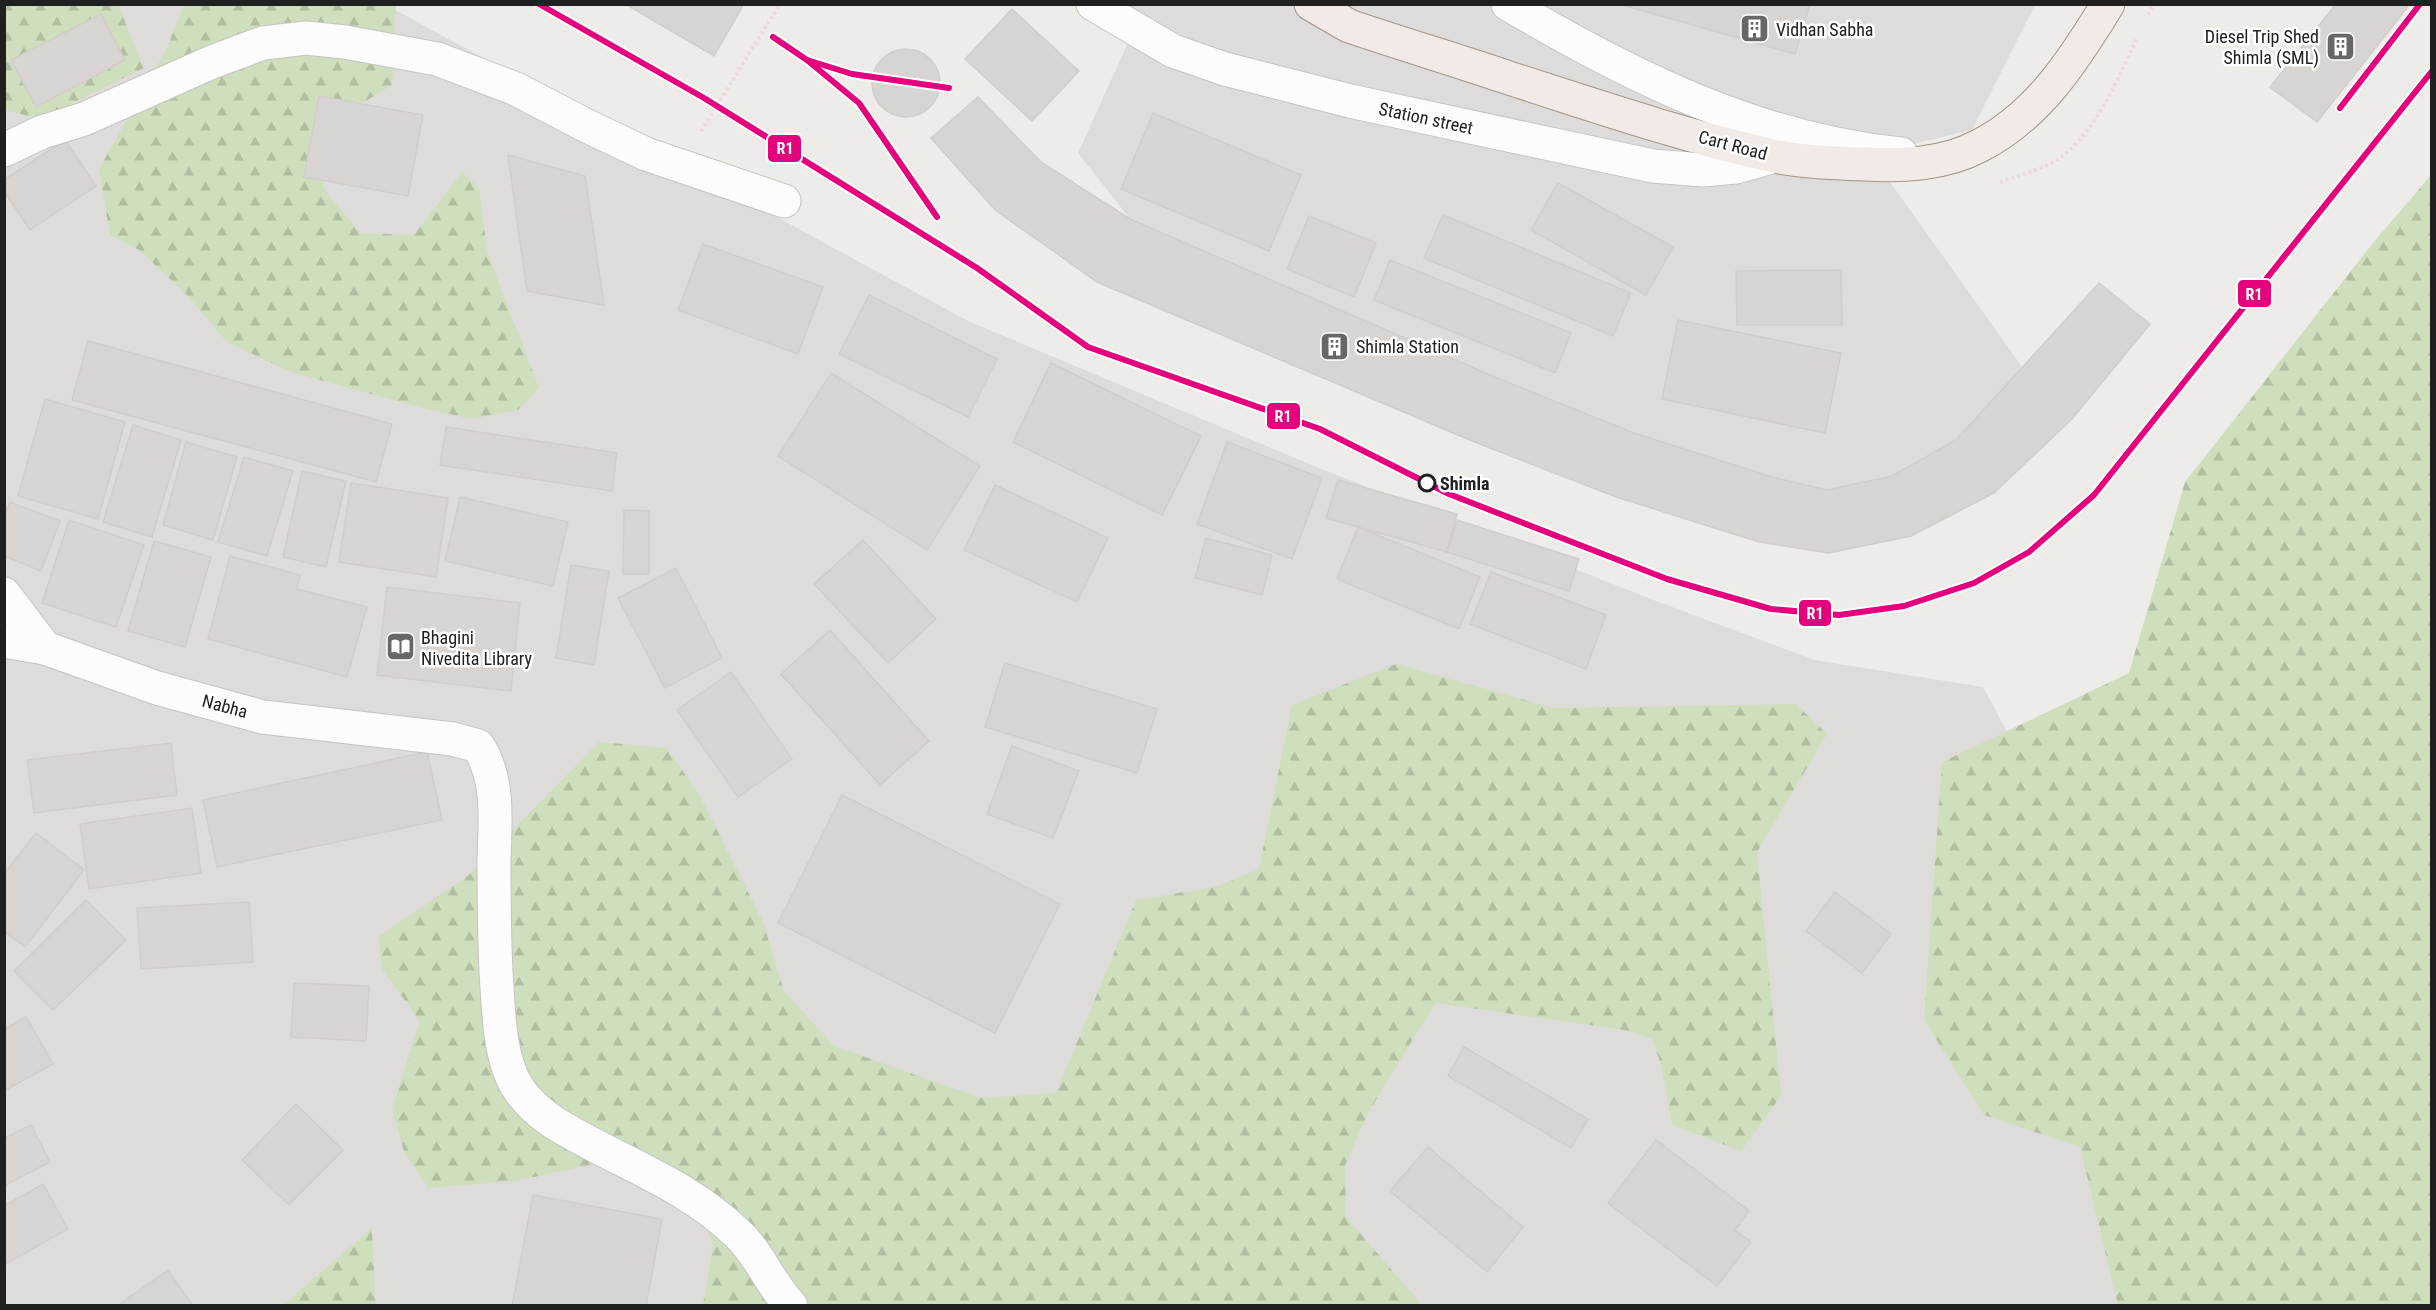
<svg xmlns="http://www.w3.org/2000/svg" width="2436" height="1310" viewBox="0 0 2436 1310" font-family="'Roboto Condensed',sans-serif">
  <defs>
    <pattern id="forest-firs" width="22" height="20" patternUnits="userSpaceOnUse" patternTransform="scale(1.5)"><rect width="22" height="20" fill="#cfdebd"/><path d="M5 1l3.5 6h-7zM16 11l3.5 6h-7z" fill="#b1bea2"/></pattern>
  </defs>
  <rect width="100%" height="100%" fill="#eeece9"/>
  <!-- residential -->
  <g fill="#dddcdb">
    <polygon points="5,5 386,5 970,322 1319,468 1656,601 1814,660 1983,687 2096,896 2262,1305 376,1306 372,1229 283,1305 5,1306"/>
    <polygon points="1113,5 2035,5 1972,130 1870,154 2023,368 1956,440 1892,476 1827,490 1772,477 1634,433 1497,378 1130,219 1078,153 1135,27"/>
  </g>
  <!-- forest -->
  <g fill="url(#forest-firs)">
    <polygon points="5,5 118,5 144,68 41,119 5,110"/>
    <polygon points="184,5 396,5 392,85 328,124 323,188 360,233 414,235 462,172 479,188 487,252 539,388 518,410 471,419 411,405 291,372 227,342 186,294 139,250 110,235 99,169 166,50"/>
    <polygon points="2431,175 2431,1305 2118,1305 2080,1147 1984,1115 1924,1020 1942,762 2129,673 2185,482 2373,243"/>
    <polygon points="1396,664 1554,708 1796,704 1827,734 1757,852 1781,1096 1741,1151 1672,1125 1661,1064 1652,1039 1624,1030 1435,1003 1368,1113 1345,1165 1346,1217 1422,1305 703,1305 713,1245 691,1190 628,1157 515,1181 428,1188 404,1151 392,1109 420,1021 381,968 379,936 469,875 599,742 667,748 700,796 763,922 784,991 834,1046 981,1098 1056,1093 1136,900 1215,887 1259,869 1292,705"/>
    <polygon points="372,1228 376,1305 283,1305"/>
  </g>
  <!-- building -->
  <g fill="#d7d4d2" stroke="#d2cdca" stroke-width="1.5">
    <polygon points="625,4 744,4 714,56"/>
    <polygon points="1619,4 1810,4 1795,54"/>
    <polygon points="2336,4 2410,4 2317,122 2270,87"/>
    <polygon points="1012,9 1079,71 1032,121 965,59"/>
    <polygon points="101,14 125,60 36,107 11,60"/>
    <circle cx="906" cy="83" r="34"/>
    <polygon points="319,96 423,115 408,196 304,177"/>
    <polygon points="978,97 1041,162 1130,219 1497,378 1634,433 1772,477 1827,490 1892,476 1956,440 2099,283 2150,324 2072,419 1994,493 1911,536 1829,553 1759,542 1616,497 1472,441 1097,282 995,210 931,138"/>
    <polygon points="1153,113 1301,175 1269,251 1121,189"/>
    <polygon points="65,140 96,186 30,230 4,191 4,180"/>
    <polygon points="508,155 585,176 604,305 527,291"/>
    <polygon points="1558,183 1673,247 1646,295 1531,230"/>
    <polygon points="1443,215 1631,293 1613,336 1424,258"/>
    <polygon points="1309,216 1376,243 1354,297 1287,269"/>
    <polygon points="703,244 823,287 798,354 678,310"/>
    <polygon points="1390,260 1571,333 1555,373 1374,300"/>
    <polygon points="1841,270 1842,325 1737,325 1736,271"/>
    <polygon points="869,295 997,359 968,417 839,354"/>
    <polygon points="1678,320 1841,353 1825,433 1662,399"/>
    <polygon points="88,341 392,424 376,482 72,400"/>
    <polygon points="1051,363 1201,436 1162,515 1013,442"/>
    <polygon points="831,373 980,466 927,550 778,456"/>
    <polygon points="45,399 125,422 98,519 18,496"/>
    <polygon points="133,425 181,440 152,537 103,522"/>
    <polygon points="446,427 617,453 612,491 440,465"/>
    <polygon points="186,442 237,457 213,540 163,525"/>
    <polygon points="1227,442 1322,478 1292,559 1197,524"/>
    <polygon points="244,457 293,471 267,556 218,542"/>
    <polygon points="302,471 346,481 326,567 283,557"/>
    <polygon points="1338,480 1457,514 1447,552 1326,518"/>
    <polygon points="351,483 448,498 436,577 339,562"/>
    <polygon points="995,485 1108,538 1077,602 964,550"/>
    <polygon points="460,497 568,522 553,586 445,561"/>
    <polygon points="10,502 60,521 41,571 4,556 4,516"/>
    <polygon points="624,510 649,511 649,574 623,574"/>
    <polygon points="69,520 144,545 116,627 42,603"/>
    <polygon points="1457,520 1579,559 1569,591 1447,552"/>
    <polygon points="1358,527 1480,577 1459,629 1337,579"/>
    <polygon points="1206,538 1272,555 1262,595 1195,578"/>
    <polygon points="863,540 936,619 888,663 814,584"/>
    <polygon points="154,541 211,557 185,647 128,631"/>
    <polygon points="230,556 300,575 297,589 367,607 347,677 208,639"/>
    <polygon points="571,565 609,571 594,665 556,658"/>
    <polygon points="676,568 722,658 665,688 618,598"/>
    <polygon points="1491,572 1606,615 1586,669 1470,624"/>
    <polygon points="387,587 520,603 511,691 377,675"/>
    <polygon points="830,630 929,741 880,785 781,674"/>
    <polygon points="1005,663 1157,709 1137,773 985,727"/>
    <polygon points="731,672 792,759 738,797 677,710"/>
    <polygon points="171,743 177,795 34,813 27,760"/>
    <polygon points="1012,746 1079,771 1053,838 987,814"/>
    <polygon points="427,752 442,820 217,867 203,800"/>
    <polygon points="842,795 1060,904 995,1033 778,923"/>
    <polygon points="192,808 201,873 89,889 80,824"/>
    <polygon points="36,833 84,870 25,947 4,931 4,874"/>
    <polygon points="1835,892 1891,934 1862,973 1806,931"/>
    <polygon points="86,900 126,940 53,1010 14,971"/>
    <polygon points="249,902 253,962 141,969 137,908"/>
    <polygon points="294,983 369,986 366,1041 291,1037"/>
    <polygon points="26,1017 53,1064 4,1091 4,1029"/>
    <polygon points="1464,1047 1588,1119 1571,1148 1448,1076"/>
    <polygon points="296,1104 343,1150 289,1205 242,1160"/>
    <polygon points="31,1125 50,1162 4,1186 4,1138"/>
    <polygon points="1656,1140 1749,1211 1735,1230 1751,1242 1717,1286 1608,1203"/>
    <polygon points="1428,1147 1523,1227 1487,1272 1390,1191"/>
    <polygon points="43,1184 68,1229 4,1265 4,1206"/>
    <polygon points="533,1195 662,1219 646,1306 512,1306"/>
    <polygon points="168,1270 193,1306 117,1306"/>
  </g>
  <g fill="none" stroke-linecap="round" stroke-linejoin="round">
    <defs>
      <g id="minor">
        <polyline points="1093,4 1173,51 1225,69 1350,101 1653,166 1703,170 1736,167 1775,156"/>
        <path d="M 1508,4 C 1630,76 1758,140 1901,154"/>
        <polyline points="4,150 42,132 84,119 212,62 263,43 306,38 345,42 437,59 516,89 587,126 646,154 784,201"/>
        <path d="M 4,594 L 45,648 L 157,688 L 263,717 L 453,739 L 478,746 C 500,779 495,823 494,861 C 494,903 494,945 497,988 C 499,1018 500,1049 512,1077 C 521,1098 543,1117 563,1128 C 622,1163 686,1184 737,1233 C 759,1253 770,1284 791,1306"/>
        <polyline points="4,641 45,648"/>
      </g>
      <path id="major" d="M 1311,4 L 1349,26 C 1402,44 1456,60 1509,78 C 1596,106 1684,136 1774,156 C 1803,162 1834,163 1864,164 C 1902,166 1943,165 1979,146 C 2038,116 2074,60 2108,4"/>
    </defs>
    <!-- minor casing -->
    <use href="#minor" stroke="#c5c4c3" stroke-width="35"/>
    <!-- major casing -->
    <use href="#major" stroke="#a59585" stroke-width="35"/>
    <!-- path -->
    <g stroke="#ecd9db" stroke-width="4" stroke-dasharray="3 3" stroke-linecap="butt">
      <polyline points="2148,15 2153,4"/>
      <polyline points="701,131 780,4"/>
      <path d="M 2000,182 C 2021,175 2047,168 2064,155 C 2099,126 2118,78 2137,38"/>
    </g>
    <!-- minor -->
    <use href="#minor" stroke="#fcfcfc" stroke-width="33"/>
    <!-- major -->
    <use href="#major" stroke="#f1eae6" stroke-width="33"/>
    <defs>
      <g id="rail-1">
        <polyline points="539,4 704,98 977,268 1088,347 1320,429 1449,494 1667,579 1771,609 1839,615 1904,606 1974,583 2029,552 2094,495 2432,71"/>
        <polyline points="773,37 807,60 859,103 937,217"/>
        <polyline points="807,60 852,74 949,88"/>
        <polyline points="2340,108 2420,4"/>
      </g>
    </defs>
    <!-- rail-1 casing -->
    <use href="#rail-1" stroke="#fff" stroke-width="10"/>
    <!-- rail-1 -->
    <use href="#rail-1" stroke="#e5007d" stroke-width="6"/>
  </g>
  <!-- icons -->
  <defs>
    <symbol id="building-square" viewBox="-11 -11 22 22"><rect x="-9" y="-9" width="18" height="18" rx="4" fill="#686766" stroke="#fff"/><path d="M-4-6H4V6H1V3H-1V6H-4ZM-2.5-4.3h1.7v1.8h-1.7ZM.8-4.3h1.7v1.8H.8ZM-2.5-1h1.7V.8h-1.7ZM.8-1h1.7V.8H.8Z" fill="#fff"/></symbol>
    <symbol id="library-square" viewBox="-11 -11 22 22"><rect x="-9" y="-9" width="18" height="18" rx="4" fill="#686766" stroke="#fff"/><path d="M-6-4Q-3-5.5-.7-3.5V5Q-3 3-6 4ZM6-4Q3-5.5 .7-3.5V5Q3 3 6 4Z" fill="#fff"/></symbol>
  </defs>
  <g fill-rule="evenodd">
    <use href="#building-square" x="1738" y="12" width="33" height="33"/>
    <use href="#building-square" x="2324" y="30" width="33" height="33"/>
    <use href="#building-square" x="1318" y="330" width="33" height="33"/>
    <use href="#library-square" x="384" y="630" width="33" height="33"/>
  </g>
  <!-- markers -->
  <circle fill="#fff" stroke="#202020" stroke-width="3" cx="1427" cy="483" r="8"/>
  <g text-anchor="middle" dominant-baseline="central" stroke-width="5" stroke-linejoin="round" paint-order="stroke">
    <!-- poi labels -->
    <g font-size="18" fill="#202020" stroke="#fff" text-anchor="start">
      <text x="1776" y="29">Vidhan Sabha</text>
      <text x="2319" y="36" text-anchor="end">Diesel Trip Shed<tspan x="2319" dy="21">Shimla (SML)</tspan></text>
      <text x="1356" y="346">Shimla Station</text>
      <text x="421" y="637">Bhagini<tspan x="421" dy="21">Nivedita Library</tspan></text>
    </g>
    <!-- street labels -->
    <g font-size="18" fill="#202020" stroke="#fff">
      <text transform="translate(1426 118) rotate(12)">Station street</text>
      <text transform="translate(1733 145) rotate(15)">Cart Road</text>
      <text transform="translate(225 706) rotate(15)">Nabha</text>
    </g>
    <!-- stop labels -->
    <g font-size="18" font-weight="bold" fill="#202020" stroke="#fff" text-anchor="start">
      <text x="1440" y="483">Shimla</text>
    </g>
  </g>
  <g stroke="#fff" stroke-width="2">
    <rect x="767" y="134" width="35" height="29" rx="6" fill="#e5007d"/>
    <rect x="2237" y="279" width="35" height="29" rx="6" fill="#e5007d"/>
    <rect x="1266" y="402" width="35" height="28" rx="6" fill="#e5007d"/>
    <rect x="1798" y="599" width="34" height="28" rx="6" fill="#e5007d"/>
  </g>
  <g font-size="16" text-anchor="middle" font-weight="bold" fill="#fff">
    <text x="785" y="154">R1</text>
    <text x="2254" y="300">R1</text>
    <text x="1283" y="422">R1</text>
    <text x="1815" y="619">R1</text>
  </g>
  <!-- border -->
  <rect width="2436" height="1310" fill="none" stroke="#202020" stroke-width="12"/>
</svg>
